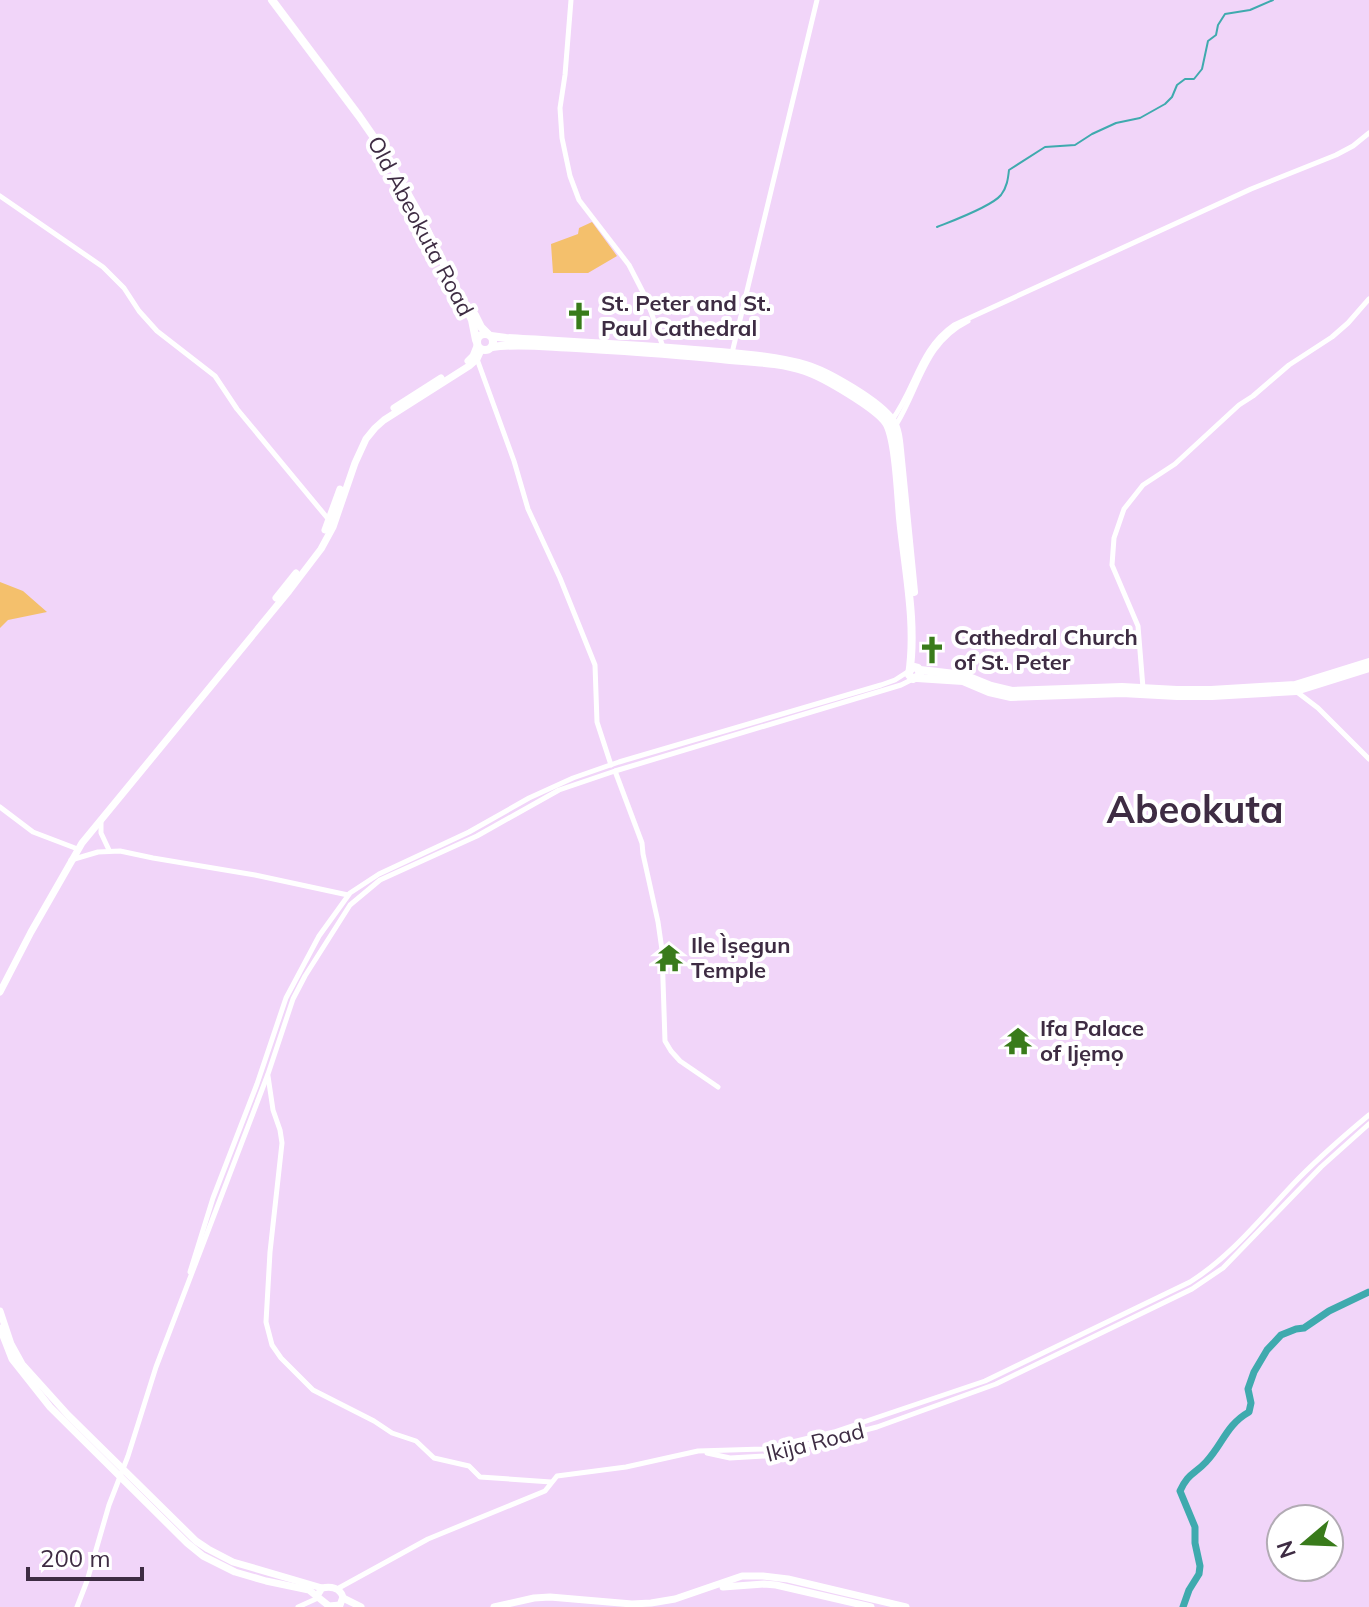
<svg xmlns="http://www.w3.org/2000/svg" width="1369" height="1607" viewBox="0 0 1369 1607" font-family="Mulish,sans-serif">
  <rect width="100%" height="100%" fill="#f1d5f9"/>
  <!-- green -->
  <g fill="#f4c06c">
    <polygon points="592,222 617,256 588,273 553,273 551,244 578,234 579,228"/>
    <polygon points="0,582 23,591 47,612 8,620 0,628"/>
  </g>
  <g fill="none" stroke-linecap="round" stroke-linejoin="round">
    <!-- stream -->
    <path stroke="#3faaae" stroke-width="2" d="M 937,227 C 952,221 991,207 1001,195 C 1007,187 1008,179 1009,170 L 1045,147 L 1075,145 L 1092,134 L 1116,123 L 1140,118 L 1165,104 L 1172,97 L 1177,85 L 1185,79 L 1194,79 L 1202,69 L 1208,41 L 1216,35 L 1218,25 L 1225,14 L 1250,10 L 1273,0"/>
    <!-- river -->
    <path stroke="#3faaae" stroke-width="7" d="M 1183,1607 L 1189,1590 L 1199,1574 L 1200,1566 L 1195,1543 L 1195,1527 L 1180,1491 C 1188,1473 1194,1475 1206,1462 C 1223,1444 1226,1425 1249,1412 L 1251,1403 L 1248,1389 L 1254,1372 L 1267,1350 L 1281,1335 L 1296,1329 L 1304,1328 L 1329,1311 L 1369,1292"/>
    <!-- tertiary -->
    <g stroke="#fff" stroke-width="5">
      <polyline points="571,0 565,75 560,108 562,138 570,176 579,200 629,265 647,300 663,347"/>
      <polyline points="0,196 103,267 124,288 139,311 157,331 215,376 237,409 329,520"/>
      <polyline points="732,353 817,0"/>
      <polyline points="477,359 514,461 528,509 560,578 595,665 597,722 611,765"/>
      <path d="M 892,420 C 916,388 919,349 954,325 L 1251,189 L 1336,155 L 1353,146 L 1369,133"/>
      <path d="M 896,425 C 920,386 924,343 968,321"/>
      <polyline points="1143,688 1138,626 1112,565 1114,538 1124,509 1143,485 1175,464 1239,405 1253,396 1289,365 1332,337 1348,323 1369,299"/>
      <polyline points="1297,692 1318,708 1369,759"/>
      <polyline points="615,771 642,843 643,854 658,922 662,950 665,1041 671,1051 680,1061 718,1087"/>
      <polyline points="0,807 33,832 75,848"/>
      <polyline points="101,822 101,833 109,850"/>
      <polyline points="71,860 98,852 120,851 153,858 255,875 348,895"/>
      <polyline points="268,1076 273,1110 280,1130 282,1143 270,1252 266,1322 272,1345 281,1358 313,1390 374,1421 392,1433 416,1441 434,1458 469,1466 480,1477 551,1482"/>
      <polyline points="190,1272 213,1198 257,1084 286,998 319,936 350,893 379,874 469,832 529,798 573,778 619,762 881,685 895,680 909,671"/>
      <polyline points="707,1453 730,1458 765,1456 877,1427 996,1384 1192,1289 1223,1268 1321,1167 1369,1124"/>
      <path d="M 337,1589 L 428,1539 L 545,1491 L 557,1476 L 626,1467 L 698,1451 L 763,1449 L 834,1432 L 985,1381 L 1190,1282 C 1233,1255 1264,1214 1299,1178 C 1321,1156 1345,1135 1369,1115"/>
      <polyline points="77,1607 87,1581 109,1505 128,1456 156,1367 268,1074 293,999 305,976 350,905 380,880 477,836 559,790 615,771 901,685 913,679"/>
      <polyline points="298,1607 318,1598"/>
    </g>
    <!-- primary -->
    <g stroke="#fff" stroke-width="7">
      <polyline points="468,361 473,356 477,346"/>
      <polyline points="394,408 441,378"/>
      <polyline points="325,530 340,489"/>
      <polyline points="276,598 296,573"/>
      <polyline points="0,992 31,932 82,843 289,591 321,549 333,527 355,463 366,439 375,428 384,420 469,366 477,359 481,350"/>
      <polyline points="0,1311 11,1344 22,1364 68,1415 196,1541 208,1549 233,1562 322,1588"/>
      <path d="M 0,1328 L 12,1359 L 50,1407 L 187,1543 L 203,1556 L 235,1572 L 266,1581 L 309,1590 L 329,1606 L 340,1605 L 343,1597 C 340,1588 331,1586 322,1588 L 317,1596"/>
      <polyline points="723,1587 764,1584 776,1585 871,1607"/>
      <polyline points="343,1598 361,1607"/>
      <polyline points="494,1607 534,1598 550,1597 632,1604 651,1603 675,1599 742,1576 763,1576 788,1579 906,1607"/>
    </g>
    <!-- trunk -->
    <g stroke="#fff" stroke-width="8">
      <polyline points="272,0 359,116 384,152 418,212 472,320 476,340"/>
      <polyline points="475,315 481,327 488,334"/>
      <circle cx="485" cy="342" r="8"/>
      <path d="M 491,336 L 506,338 C 573,342 641,345 708,351 C 741,354 774,356 806,365 C 827,371 881,402 893,421 C 898,429 899,440 900,450 L 914,592"/>
      <path d="M 492,347 C 519,343 548,347 576,348 C 624,351 673,354 721,359 C 748,362 779,362 805,371 C 823,377 876,408 886,423 C 896,439 898,497 900,518 C 905,570 917,624 909,675 L 913,679 L 920,675 L 918,668 L 914,667 L 910,670"/>
      <polyline points="920,670 964,675 991,686 1012,691 1122,687 1177,690 1211,690 1295,685 1369,662"/>
      <polyline points="917,678 963,681 989,692 1011,697 1122,693 1177,696 1212,696 1296,691 1369,668"/>
    </g>
  </g>
  <!-- icons -->
  <defs>
    <symbol id="church-bare" viewBox="-9 -9 18 18"><path d="M-1.2-6h2.4v3.5h3.3v2.4h-3.3V6h-2.4V-.1h-3.3v-2.4h3.3Z" fill="#397b1b" stroke="#fff" stroke-width="2.5" paint-order="stroke"/></symbol>
    <symbol id="temple-bare" viewBox="-9 -9 18 18"><path d="M0-6L5-2H3V0L6.5 2.5H4V6H1.5V3h-3V6H-4V2.5H-6.5L-3 0V-2H-5Z" fill="#397b1b" stroke="#fff" stroke-width="2.5" paint-order="stroke"/></symbol>
  </defs>
  <g fill-rule="evenodd">
    <use href="#church-bare" x="559" y="296" width="40" height="40"/>
    <use href="#church-bare" x="912" y="630" width="40" height="40"/>
    <use href="#temple-bare" x="649" y="938" width="40" height="40"/>
    <use href="#temple-bare" x="998" y="1021" width="40" height="40"/>
  </g>
  <g text-anchor="middle" dominant-baseline="central" stroke-width="8" stroke-linejoin="round" paint-order="stroke">
    <!-- street labels -->
    <g font-size="22" fill="#3e2c43" stroke="#fff">
      <text transform="translate(421 226) rotate(62)">Old Abeokuta Road</text>
      <text transform="translate(815 1442) rotate(-14)">Ikija Road</text>
    </g>
    <!-- poi labels -->
    <g font-size="22" font-weight="bold" fill="#3e2c43" stroke="#fff" text-anchor="start">
      <text x="601" y="303">St. Peter and St.<tspan x="601" dy="25">Paul Cathedral</tspan></text>
      <text x="954" y="637">Cathedral Church<tspan x="954" dy="25">of St. Peter</tspan></text>
      <text x="691" y="945">Ile Ìṣegun<tspan x="691" dy="25">Temple</tspan></text>
      <text x="1040" y="1028">Ifa Palace<tspan x="1040" dy="25">of Ijẹmọ</tspan></text>
    </g>
    <!-- town labels -->
    <g font-size="38" font-weight="bold" fill="#3e2c43" stroke="#fff">
      <text x="1195" y="809">Abeokuta</text>
    </g>
  </g>
  <!-- north arrow -->
  <g transform="translate(1305 1543) rotate(251)"><circle r="38" fill="#ffffff" stroke="#b2abb4" stroke-width="2"/>
  <path d="M0-6L14 30L0 20L-14 30Z" fill="#397b1b"/>
  <text y="-12" font-size="22" font-weight="bold" text-anchor="middle" fill="#3e2c43">N</text>
  </g>
  <!-- scale -->
  <path d="M28 1567v12h114v-12" fill="none" stroke="#3e2c43" stroke-width="4"/>
  <text x="40" y="1567" font-size="24" fill="#3e2c43" stroke="#ffffff" stroke-width="6" paint-order="stroke">200 m</text>
</svg>
